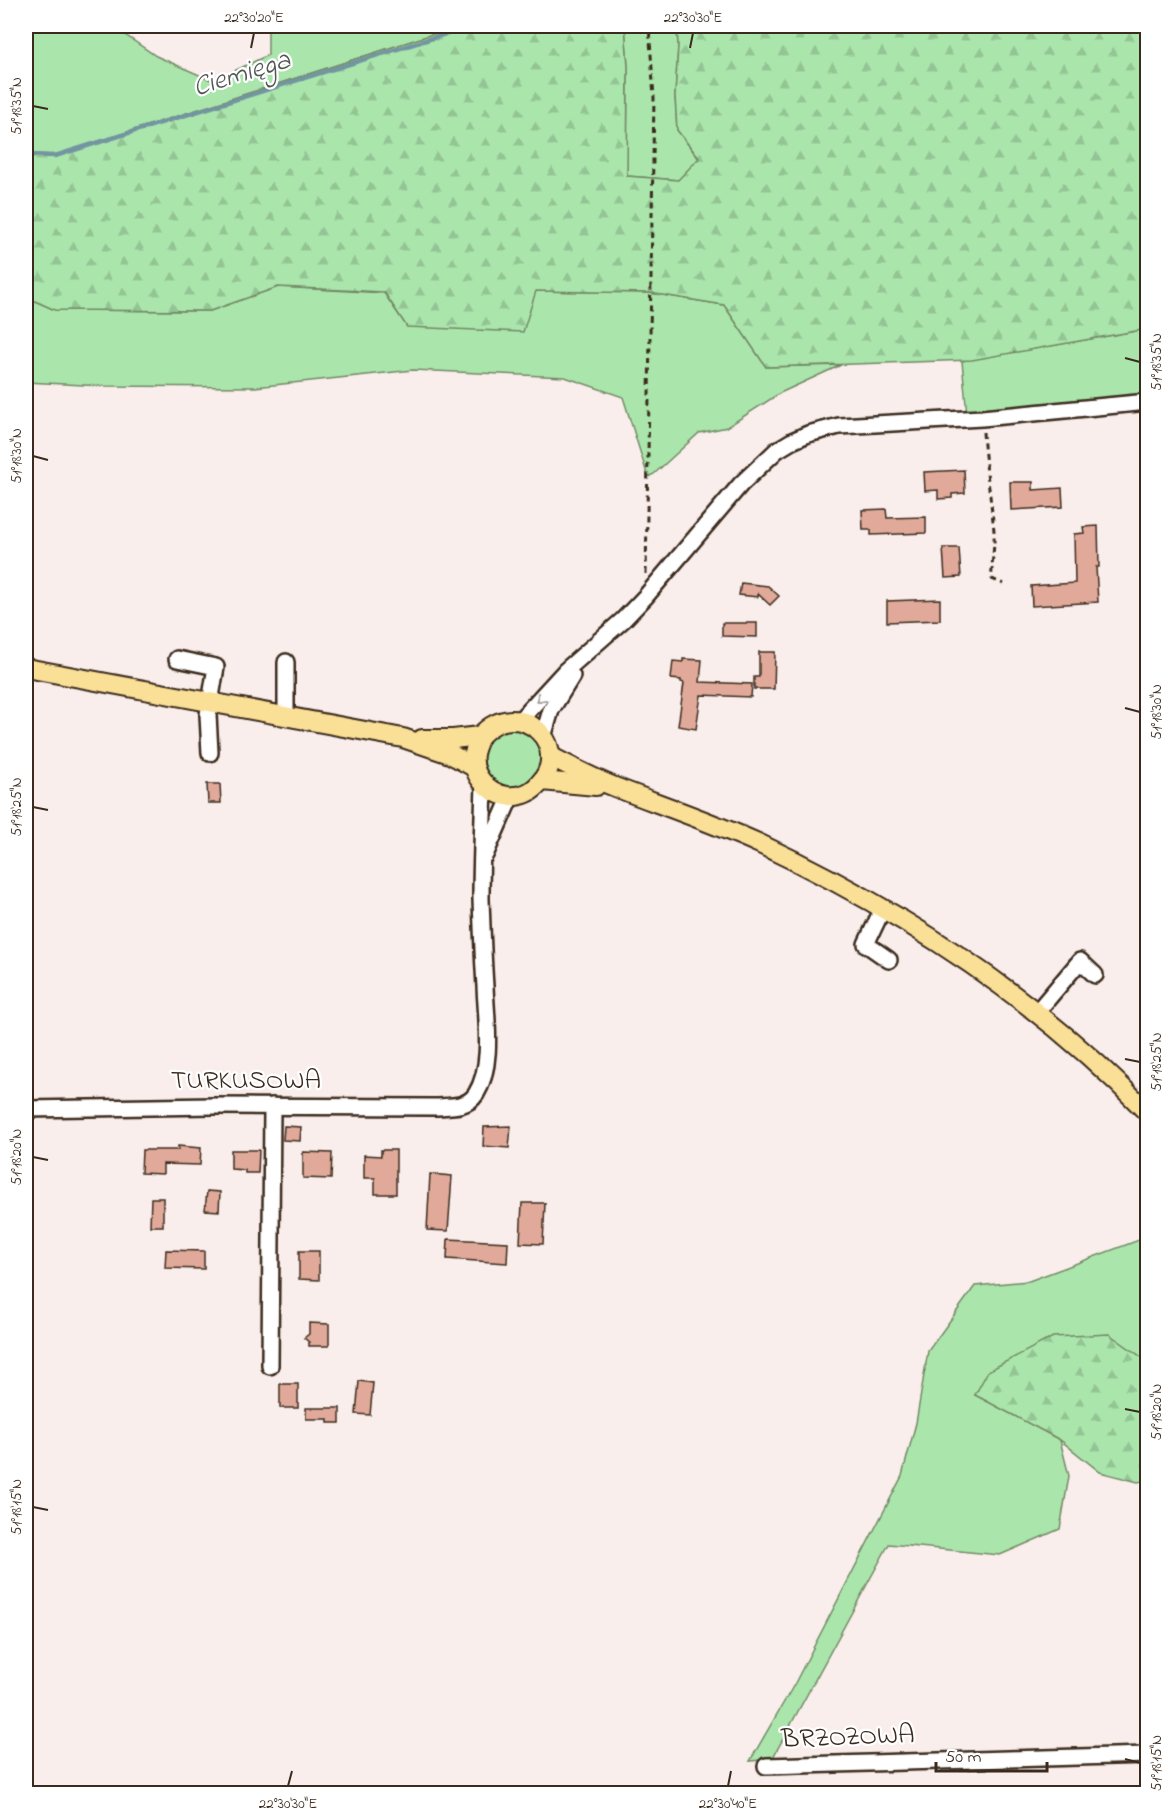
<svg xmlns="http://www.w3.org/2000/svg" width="1173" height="1819" viewBox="0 0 1173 1819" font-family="'Indie Flower',sans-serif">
  <defs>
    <pattern id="forest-firs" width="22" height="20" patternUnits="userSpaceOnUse" patternTransform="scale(1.5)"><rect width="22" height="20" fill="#aae6ac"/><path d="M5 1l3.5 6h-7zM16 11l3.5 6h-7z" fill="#93c594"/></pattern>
  </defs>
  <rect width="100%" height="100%" fill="#f9eeeb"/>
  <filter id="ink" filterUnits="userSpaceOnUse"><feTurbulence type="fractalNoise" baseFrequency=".0167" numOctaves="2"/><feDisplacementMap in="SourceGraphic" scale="12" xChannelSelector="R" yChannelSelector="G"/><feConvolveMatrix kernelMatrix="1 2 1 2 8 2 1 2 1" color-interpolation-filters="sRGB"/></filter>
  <g filter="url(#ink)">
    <!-- green -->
    <g fill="#aae6ac" stroke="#728865" stroke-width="1.5">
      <polygon points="26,26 112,26 156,56 213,81 268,55 268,26 458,26 56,155 26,154"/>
      <polygon points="625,26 677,26 678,46 675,96 677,130 699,159 679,180 627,176 628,67"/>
      <polygon points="278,287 384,293 407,327 536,291 650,293 724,305 766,367 841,365 780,393 727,427 699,433 654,474 648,477 623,397 565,377 413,370 255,387 103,386 26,382 26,297 55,310 210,311"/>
      <polygon points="1147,329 1147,402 967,415 962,361"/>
      <circle cx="512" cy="758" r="29"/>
      <polygon points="1147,1237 1147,1361 1109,1335 975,1395 1060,1440 1069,1476 1060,1529 1000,1555 889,1544 772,1759 750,1761 795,1683 902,1476 916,1423 928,1351 975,1286 1029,1281"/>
    </g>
    <!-- forest -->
    <g fill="url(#forest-firs)" stroke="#728865" stroke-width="1.5">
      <polygon points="458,26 625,26 628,67 627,176 678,180 699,158 677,130 675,96 678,46 677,26 1147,26 1147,329 972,360 766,367 724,305 650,293 536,291 523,332 407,327 384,292 278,287 210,311 55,310 26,297 26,154 56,155"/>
      <polygon points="1109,1334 1147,1361 1147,1480 1138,1482 1100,1472 1060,1440 975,1395 988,1371 1053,1337"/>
    </g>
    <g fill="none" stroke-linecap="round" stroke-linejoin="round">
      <!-- stream -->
      <polyline stroke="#7295a1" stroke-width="4.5" points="26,155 55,156 471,26"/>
    </g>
    <!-- building -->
    <g fill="#e1a99a" stroke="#3b2a1e" stroke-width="1.5">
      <polygon points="964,470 965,493 952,494 952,498 938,499 938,490 925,491 924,472"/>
      <polygon points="1010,482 1033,482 1033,490 1062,488 1063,507 1011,510"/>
      <polygon points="886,509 887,518 926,517 926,533 871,535 871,530 863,530 862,510"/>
      <polygon points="1098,526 1099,567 1096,567 1098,602 1032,606 1031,586 1075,583 1074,534 1084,533 1083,527"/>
      <polygon points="943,548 959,548 961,577 945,578"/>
      <polygon points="741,583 768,586 779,596 770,605 758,594 758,597 739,595"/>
      <polygon points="940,599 940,620 887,622 887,601"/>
      <polygon points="722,623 757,623 757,637 722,636"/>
      <polygon points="759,652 775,652 774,689 754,689 754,677 759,677"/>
      <polygon points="683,659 702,660 700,682 752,684 751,697 701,695 696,729 678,726 684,683 681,682 681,680 671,679 673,661 683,662"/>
      <polygon points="207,784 220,784 221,803 208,803"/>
      <polygon points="284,1126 301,1127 300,1141 283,1140"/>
      <polygon points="511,1126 509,1148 483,1146 484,1127"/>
      <polygon points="178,1146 201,1148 200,1165 163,1164 163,1174 141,1173 142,1150 178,1150"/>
      <polygon points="231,1150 259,1150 258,1173 245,1173 245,1170 231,1169"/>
      <polygon points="381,1150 396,1150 396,1194 375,1194 375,1178 364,1178 364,1155 381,1156"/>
      <polygon points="303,1152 332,1153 331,1179 303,1178"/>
      <polygon points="430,1174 452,1176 448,1231 427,1230"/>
      <polygon points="207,1191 220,1192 219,1211 205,1210"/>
      <polygon points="151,1198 163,1198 163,1226 150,1226"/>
      <polygon points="522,1203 545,1203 543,1244 520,1243"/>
      <polygon points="448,1239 508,1242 507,1263 447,1259"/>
      <polygon points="166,1250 204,1251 204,1269 165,1268"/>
      <polygon points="299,1251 319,1251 319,1280 299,1279"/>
      <polygon points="309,1323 329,1324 329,1346 309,1346 309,1342 304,1338 309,1334"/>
      <polygon points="359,1381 373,1383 370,1415 356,1414"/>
      <rect x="280" y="1384" width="18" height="24"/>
      <polygon points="306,1408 340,1408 340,1423 328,1423 328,1419 306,1419"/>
    </g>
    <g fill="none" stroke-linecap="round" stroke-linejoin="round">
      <defs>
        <g id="minor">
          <polyline points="177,659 216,667 208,715 210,753"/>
          <polyline points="286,715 286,662"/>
          <polyline points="519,721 565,671 623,620 646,596 741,484 777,450 792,441 808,434 839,426 982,418 1148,402"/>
          <polyline points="543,737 551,710 572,676"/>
          <polyline points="485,855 511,796"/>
          <polyline points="883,908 866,944 889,960"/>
          <polyline points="1036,1013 1080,961 1095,975"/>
          <path d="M 26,1109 L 214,1106 L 435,1107 C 450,1106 467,1108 476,1094 C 494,1065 486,1018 485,986 C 483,957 482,928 481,899 C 481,861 483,823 484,784"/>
          <polyline points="270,1366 272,1106"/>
          <polyline points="766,1766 1148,1755"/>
        </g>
        <g id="major">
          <polyline points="26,668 403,738 450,754 474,767"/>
          <path d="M 422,739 L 453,739 L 480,736 C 520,692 576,749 537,786 C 529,794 518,797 507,796 C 487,793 471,774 474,754 C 475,748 478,742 480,736"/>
          <path d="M 550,756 C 573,768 596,780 620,789 C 667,807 714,823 760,844 C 902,911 1038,999 1148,1113"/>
          <polyline points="542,781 596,786"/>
        </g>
      </defs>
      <!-- minor casing -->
      <use href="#minor" stroke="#3b2a1e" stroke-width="20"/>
      <!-- major casing -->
      <use href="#major" stroke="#3b2a1e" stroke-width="22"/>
      <!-- path -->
      <g stroke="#3b2a1e" stroke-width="3" stroke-dasharray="6 4.5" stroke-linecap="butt">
        <path d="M 983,432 C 985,465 991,498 994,531 C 995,547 991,563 992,579 L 1004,584"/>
        <polyline points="646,574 654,98 649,26"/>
      </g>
      <!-- minor -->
      <use href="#minor" stroke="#fff" stroke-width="15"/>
      <!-- major -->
      <use href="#major" stroke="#fadf96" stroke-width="18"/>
    </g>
    <!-- one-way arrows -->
    <defs><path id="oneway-chevron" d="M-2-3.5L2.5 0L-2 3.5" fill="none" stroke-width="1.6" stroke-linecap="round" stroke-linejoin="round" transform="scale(1.5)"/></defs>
    <use stroke="#a79f9a" href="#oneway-chevron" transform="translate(540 699) rotate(132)"/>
  </g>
  <!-- ticks -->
  <path fill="none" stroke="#3b2a1e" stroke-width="2" d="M 251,48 L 254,33M 690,48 L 693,33M 33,106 L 48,109M 1125,358 L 1140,362M 33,456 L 48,460M 1125,708 L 1140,712M 33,807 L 48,810M 1125,1059 L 1140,1062M 33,1157 L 48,1160M 1125,1409 L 1140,1412M 33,1507 L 48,1510M 1125,1759 L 1140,1763M 288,1786 L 292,1771M 728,1786 L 731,1771"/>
  <g text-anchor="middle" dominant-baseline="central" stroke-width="4.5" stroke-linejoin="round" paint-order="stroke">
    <!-- street labels -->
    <g font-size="27" fill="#3b2a1e" stroke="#fff">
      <text x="246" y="1081">TURKUSOWA</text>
      <text transform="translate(848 1738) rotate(-2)">BRZOZOWA</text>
    </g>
    <!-- water labels -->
    <g font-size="28" font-style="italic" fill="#525754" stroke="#fff">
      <text transform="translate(242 75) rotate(-17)">Ciemięga</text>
    </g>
  </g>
  <!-- margin -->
  <rect width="1173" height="1819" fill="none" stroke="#fff" stroke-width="66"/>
  <!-- scale -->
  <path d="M936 1762v9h111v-9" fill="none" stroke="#3b2a1e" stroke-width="3"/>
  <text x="945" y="1762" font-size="18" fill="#3b2a1e" stroke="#ffffff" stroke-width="4.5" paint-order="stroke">50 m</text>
  <rect x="33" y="33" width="1107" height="1753" fill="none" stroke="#3b2a1e" stroke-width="2"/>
  <g font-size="15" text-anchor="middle" fill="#3b2a1e">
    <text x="254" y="22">22°30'20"E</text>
    <text x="693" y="22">22°30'30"E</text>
    <text transform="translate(16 106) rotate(-90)" y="5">51°18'35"N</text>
    <text transform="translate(1156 362) rotate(-90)" y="5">51°18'35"N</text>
    <text transform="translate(16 456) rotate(-90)" y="5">51°18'30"N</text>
    <text transform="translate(1156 712) rotate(-90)" y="5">51°18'30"N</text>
    <text transform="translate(16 807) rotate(-90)" y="5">51°18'25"N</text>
    <text transform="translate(1156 1062) rotate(-90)" y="5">51°18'25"N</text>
    <text transform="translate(16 1157) rotate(-90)" y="5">51°18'20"N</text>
    <text transform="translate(1156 1412) rotate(-90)" y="5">51°18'20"N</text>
    <text transform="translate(16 1507) rotate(-90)" y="5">51°18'15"N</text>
    <text transform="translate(1156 1763) rotate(-90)" y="5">51°18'15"N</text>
    <text x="288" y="1808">22°30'30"E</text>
    <text x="728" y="1808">22°30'40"E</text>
  </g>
</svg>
